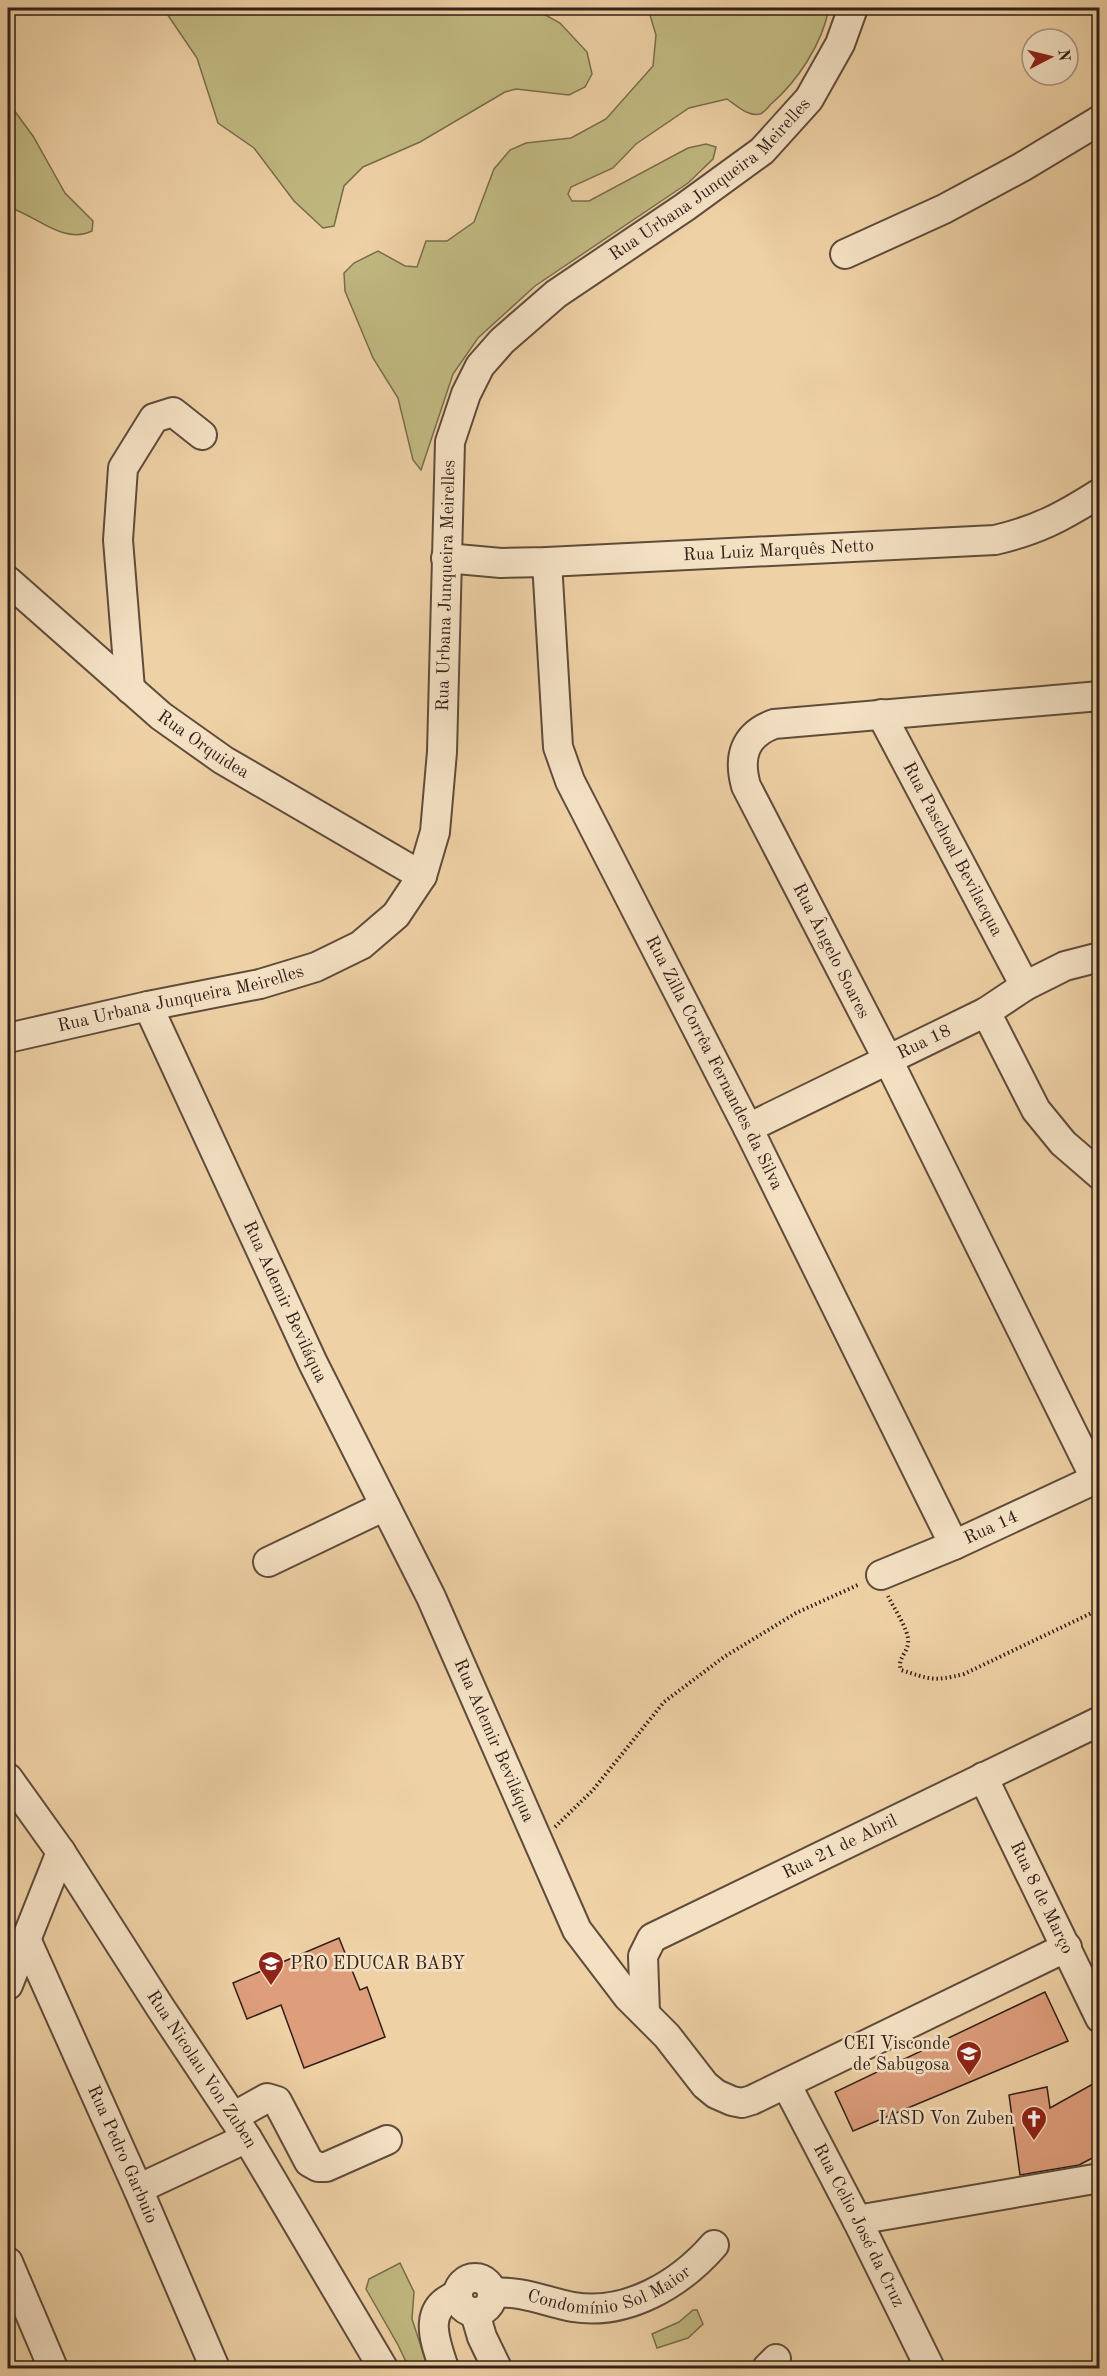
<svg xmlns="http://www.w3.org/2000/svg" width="1107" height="2376" viewBox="0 0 1107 2376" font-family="'Old Standard TT',serif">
  <rect width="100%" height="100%" fill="#eed1a5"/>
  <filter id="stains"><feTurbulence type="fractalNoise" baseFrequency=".00333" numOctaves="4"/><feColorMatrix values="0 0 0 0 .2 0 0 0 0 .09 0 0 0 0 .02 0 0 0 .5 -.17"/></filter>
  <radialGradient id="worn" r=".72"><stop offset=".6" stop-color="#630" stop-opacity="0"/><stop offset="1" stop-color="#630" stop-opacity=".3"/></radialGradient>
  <!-- green -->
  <g fill="#c1b981" stroke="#796c4c" stroke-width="1.5">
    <polygon points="163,8 533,8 560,23 587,52 592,74 585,87 569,95 516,89 505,92 420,142 363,167 344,186 334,226 323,228 294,201 254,148 218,123 197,58"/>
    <path d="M 645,8 L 829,8 C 822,44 798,81 770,105 C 768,108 763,113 760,114 C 748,117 736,105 727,99 L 689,108 L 636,144 L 613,168 L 571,187 L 568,194 L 572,201 L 589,201 L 688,148 L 706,144 L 716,147 L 713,159 L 688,183 L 535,286 L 478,338 L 453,374 L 421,470 L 413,460 L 398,398 L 373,358 L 345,291 L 344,273 L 354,263 L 378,251 L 405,266 L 417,267 L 426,241 L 447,241 L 474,222 L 494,169 L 510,150 L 526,143 L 571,138 L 606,119 L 653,66 L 656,35 L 650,15 Z"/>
    <path d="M 8,102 L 33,136 L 65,193 L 93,221 L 92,231 C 63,245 36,215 8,207 Z"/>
    <polygon points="400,2263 414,2292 412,2319 428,2368 409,2368 398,2345 366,2289 369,2279"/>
    <polygon points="693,2310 697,2310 703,2324 688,2338 657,2348 652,2334 679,2322"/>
  </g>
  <!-- building -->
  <g fill="#de9e7c" stroke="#311f18" stroke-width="1.5">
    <polygon points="339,1938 360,1990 367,1987 385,2037 304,2068 281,2005 247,2019 233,1983"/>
    <polygon points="1045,1992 1068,2041 853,2131 835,2092"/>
    <polygon points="1100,2080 1100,2154 1079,2165 1020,2175 1009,2095 1047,2087 1050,2108"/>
  </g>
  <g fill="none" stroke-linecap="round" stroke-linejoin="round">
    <defs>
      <g id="minor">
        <polyline points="845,254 944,209 1022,167 1100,120"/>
        <path id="s1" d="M 446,558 L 501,563 L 547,562 L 995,540 C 1038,530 1062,517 1100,493"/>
        <path id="s2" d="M 547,562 L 558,747 L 570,781 L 748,1128 L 954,1545"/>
        <path id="s3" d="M 8,581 L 161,716 L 223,760 L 422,876"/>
        <polyline points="130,689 118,540 123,468 154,418 173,412 202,435"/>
        <path id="s4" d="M 881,714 L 1025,986"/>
        <path id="s5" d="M 148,1006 L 313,1363 L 431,1597 L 577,1930 L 628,1997 L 667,2036 L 705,2085 L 716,2094 L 732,2101 L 742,2103 L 752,2100 L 1067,1947"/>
        <polyline points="986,1012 1036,1110 1063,1143 1100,1175"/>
        <path id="s6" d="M 8,1038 L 148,1006 L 260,984 L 316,967 L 361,945 L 396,915 L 422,876 L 435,832 L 442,752 L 450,442 L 466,394 L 480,366 L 502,341 L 556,294 L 685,207 L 762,151 L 809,99 L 840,44 L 853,8"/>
        <path id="s7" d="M 748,1128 L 986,1012 L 1025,986 L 1065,966 L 1100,957"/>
        <path d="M 1095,1478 L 888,1060 L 746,786 C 738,757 744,735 774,724 L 1100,696"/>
        <polyline points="268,1562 385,1506"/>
        <path id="s8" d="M 881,1575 L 954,1545 L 1100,1477"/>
        <path id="s9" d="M 983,1777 L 1100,2018"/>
        <path id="s10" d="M 8,1778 L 61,1852 L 160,2007 L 247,2138 L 383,2368"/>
        <path id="s11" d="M 26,1939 L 138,2189 L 215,2368"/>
        <polyline points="8,1985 61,1852"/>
        <path id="s12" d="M 645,2013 L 643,1956 L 652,1938 L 1100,1721"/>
        <path id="s13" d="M 786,2084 L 857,2220 L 930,2368"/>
        <polyline points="233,2117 267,2098 277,2101 309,2162 318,2167 326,2167 387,2140"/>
        <polyline points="138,2189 247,2138"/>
        <polyline points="857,2220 1100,2178"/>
        <polyline points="8,2262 53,2368"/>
        <circle cx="475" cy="2295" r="17"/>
        <path id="s14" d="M 492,2293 C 521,2290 546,2302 573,2307 C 627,2316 680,2284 714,2245"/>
        <polyline points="475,2313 482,2337 497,2368"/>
        <path d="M 444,2368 C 435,2341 421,2308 458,2295"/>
        <polyline points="767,2368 776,2359"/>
      </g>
    </defs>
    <!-- minor casing -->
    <use href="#minor" stroke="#604c3b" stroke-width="32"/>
    <!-- path -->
    <g stroke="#311f18" stroke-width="4" stroke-dasharray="1.5 3" stroke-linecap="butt">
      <path d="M 888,1596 C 893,1607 910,1631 908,1643 C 907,1654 897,1658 901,1670 C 930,1679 933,1682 964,1674 L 1100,1609"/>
      <polyline points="555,1827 593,1790 664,1702 724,1657 796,1613 860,1584"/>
    </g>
    <!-- minor -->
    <use href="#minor" stroke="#f4e1c4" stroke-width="28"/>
  </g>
  <!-- icons -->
  <defs>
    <symbol id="school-pin" viewBox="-11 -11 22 30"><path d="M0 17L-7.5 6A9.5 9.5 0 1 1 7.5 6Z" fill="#8f2418" stroke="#f4e1c4"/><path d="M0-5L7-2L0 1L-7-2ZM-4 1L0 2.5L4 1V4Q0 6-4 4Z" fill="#fff"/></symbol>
    <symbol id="church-pin" viewBox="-11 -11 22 30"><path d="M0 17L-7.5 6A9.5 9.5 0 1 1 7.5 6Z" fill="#8f2418" stroke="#f4e1c4"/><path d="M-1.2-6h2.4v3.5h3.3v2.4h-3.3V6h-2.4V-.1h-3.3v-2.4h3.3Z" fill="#fff"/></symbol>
  </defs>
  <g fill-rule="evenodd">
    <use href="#school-pin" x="256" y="1949" width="30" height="40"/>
    <use href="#school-pin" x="954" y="2039" width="30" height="40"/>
    <use href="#church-pin" x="1019" y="2104" width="30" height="40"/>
  </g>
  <g text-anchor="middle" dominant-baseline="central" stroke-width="5" stroke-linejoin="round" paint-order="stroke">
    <!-- street labels -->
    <g font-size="18" fill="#311f18" stroke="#f4e1c4">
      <text stroke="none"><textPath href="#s6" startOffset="1275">Rua Urbana Junqueira Meirelles</textPath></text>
      <text stroke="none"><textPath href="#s1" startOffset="333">Rua Luiz Marquês Netto</textPath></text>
      <text stroke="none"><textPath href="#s6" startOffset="752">Rua Urbana Junqueira Meirelles</textPath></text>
      <text stroke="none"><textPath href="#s3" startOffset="255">Rua Orquidea</textPath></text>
      <text stroke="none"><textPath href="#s4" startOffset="153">Rua Paschoal Bevilacqua</textPath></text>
      <text transform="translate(831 951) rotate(63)">Rua Ângelo Soares</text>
      <text stroke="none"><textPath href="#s6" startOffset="177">Rua Urbana Junqueira Meirelles</textPath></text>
      <text stroke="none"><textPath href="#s7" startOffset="196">Rua 18</textPath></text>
      <text stroke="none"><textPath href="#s2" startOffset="538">Rua Zilla Corrêa Fernandes da Silva</textPath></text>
      <text stroke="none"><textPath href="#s5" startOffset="326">Rua Ademir Beviláqua</textPath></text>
      <text stroke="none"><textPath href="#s8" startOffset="120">Rua 14</textPath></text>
      <text stroke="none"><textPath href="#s5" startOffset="812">Rua Ademir Beviláqua</textPath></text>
      <text stroke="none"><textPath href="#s12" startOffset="286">Rua 21 de Abril</textPath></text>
      <text stroke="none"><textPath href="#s9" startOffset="134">Rua 8 de Março</textPath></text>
      <text stroke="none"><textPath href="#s10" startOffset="350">Rua Nicolau Von Zuben</textPath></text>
      <text stroke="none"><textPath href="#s11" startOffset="236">Rua Pedro Garbuio</textPath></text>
      <text stroke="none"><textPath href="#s13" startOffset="159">Rua Celio José da Cruz</textPath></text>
      <text stroke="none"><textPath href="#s14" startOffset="122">Condomínio Sol Maior</textPath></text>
    </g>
    <!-- poi labels -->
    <g font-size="18" fill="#311f18" stroke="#f4e1c4" text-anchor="end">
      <text x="290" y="1964" text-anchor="start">PRO EDUCAR BABY</text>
      <text x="950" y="2044">CEI Visconde<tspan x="950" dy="21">de Sabugosa</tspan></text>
      <text x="1014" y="2119">IASD Von Zuben</text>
    </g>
  </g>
  <!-- margin -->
  <rect width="1107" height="2376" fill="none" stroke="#eed1a5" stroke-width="30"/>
  <rect x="9" y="9" width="1089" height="2358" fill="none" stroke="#311f18" stroke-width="3"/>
  <rect x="15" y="15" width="1077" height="2346" fill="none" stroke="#311f18" stroke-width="1.5"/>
  <!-- north arrow -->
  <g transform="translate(1050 57) rotate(83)"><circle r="28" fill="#f4e1c4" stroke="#a6937f" stroke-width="1.5"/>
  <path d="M0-4.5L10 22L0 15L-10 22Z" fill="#8f2418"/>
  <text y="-9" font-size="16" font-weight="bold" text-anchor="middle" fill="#311f18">N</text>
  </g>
  <rect width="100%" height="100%" filter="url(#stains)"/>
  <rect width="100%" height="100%" fill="url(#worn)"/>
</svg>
